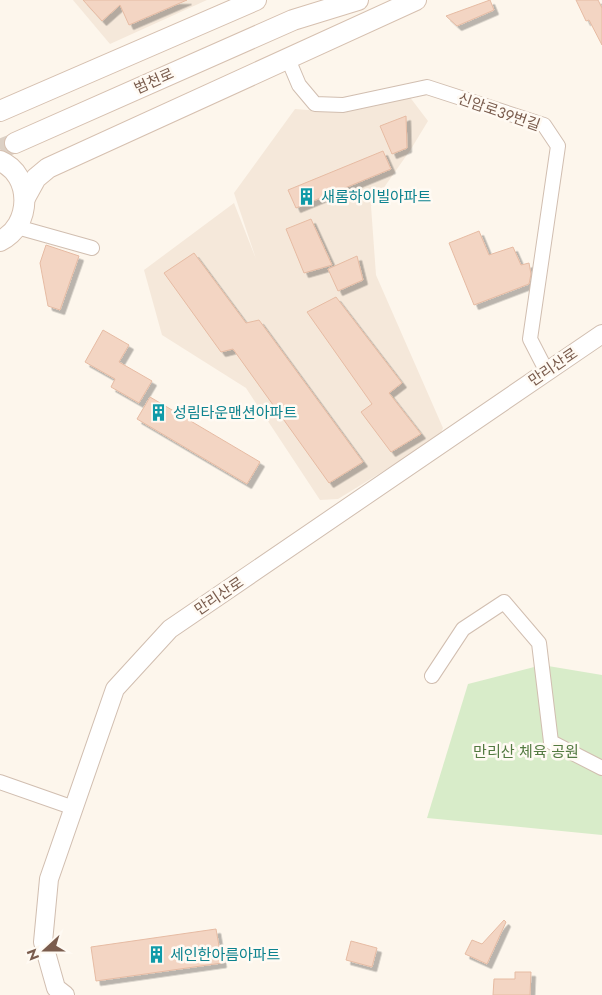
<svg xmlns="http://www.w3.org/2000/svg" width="602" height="995" viewBox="0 0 602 995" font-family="Jost,'Noto Sans KR',sans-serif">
  <defs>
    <filter id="shadow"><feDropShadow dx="4.5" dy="4.5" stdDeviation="0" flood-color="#0004"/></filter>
  </defs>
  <rect width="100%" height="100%" fill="#fdf6ec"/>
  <!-- residential -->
  <g fill="#f5e8da">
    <polygon points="73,0 207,0 110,44"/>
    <polygon points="409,96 428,121 411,149 371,206 376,275 443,428 439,437 338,499 320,500 246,388 162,335 144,270 234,203 256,259 234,193 295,109 335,112"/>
  </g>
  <!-- green -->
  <polygon fill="#d8ecc9" points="542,665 602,675 602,835 427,818 468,684"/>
  <!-- building -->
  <g fill="#f3d5c3" stroke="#e6bba3" filter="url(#shadow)">
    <polygon points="83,0 187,0 129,25 120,5 102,21"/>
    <polygon points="490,0 494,10 457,26 446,16"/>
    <polygon points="576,0 598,0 602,8 602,45 589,20 586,21"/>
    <polygon points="406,116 407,148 392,154 380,126"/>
    <polygon points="383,151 391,169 296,208 288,190"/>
    <polygon points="311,219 332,265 304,273 286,229"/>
    <polygon points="479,231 489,255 513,247 521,265 529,263 531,274 529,284 474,305 449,243"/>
    <polygon points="46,245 79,256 60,310 48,306 40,263"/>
    <polygon points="194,253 246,323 259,320 363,462 329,483 233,349 221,352 164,273"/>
    <polygon points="357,256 363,280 338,291 328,269"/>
    <polygon points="336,297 402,383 389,393 421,434 391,452 361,412 372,404 307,312"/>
    <polygon points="103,330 129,345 119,362 152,381 139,403 111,387 115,379 85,362"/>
    <polygon points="150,397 260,462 247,484 137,419"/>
    <polygon points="504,920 506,922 487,964 465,954 472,940 482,944"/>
    <polygon points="216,929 222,963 96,981 91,947"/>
    <polygon points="351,941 377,948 372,967 346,960"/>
    <polygon points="515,972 531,972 530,995 493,995 494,979 515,979"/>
  </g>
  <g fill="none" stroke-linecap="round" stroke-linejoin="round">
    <!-- secondary-tunnel -->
    <polyline stroke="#dcd0c4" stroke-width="20" stroke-dasharray="20 10" stroke-linecap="butt" points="0,149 15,143"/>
    <defs>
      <g id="minor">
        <polyline points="288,59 299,85 315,104 343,105 427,87 544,125 558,146 530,339 547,372"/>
        <polyline points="17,227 92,248"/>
        <polyline points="432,676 463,629 504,602 539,643 551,742 602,768"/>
        <polyline points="0,782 74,808"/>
      </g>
      <polyline id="tertiary" points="65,995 56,988 43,942 49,879 115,689 170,629 602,334"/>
      <g id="secondary">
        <polyline points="0,111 256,0"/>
        <polyline points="15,143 293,20 358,0"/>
        <path d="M 0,161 C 33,175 32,226 0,241"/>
        <polyline points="25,198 36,178 48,168 416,0"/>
      </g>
    </defs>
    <!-- minor casing -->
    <use href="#minor" stroke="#d1beb0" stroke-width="16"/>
    <!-- tertiary casing -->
    <use href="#tertiary" stroke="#d1beb0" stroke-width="20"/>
    <!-- secondary casing -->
    <use href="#secondary" stroke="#d6c0b0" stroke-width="22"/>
    <!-- minor -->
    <use href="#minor" stroke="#fff" stroke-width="14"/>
    <!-- tertiary -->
    <use href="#tertiary" stroke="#fff" stroke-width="18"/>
    <!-- secondary -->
    <use href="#secondary" stroke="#fff" stroke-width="20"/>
  </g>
  <!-- icons -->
  <defs>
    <symbol id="building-bare" viewBox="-9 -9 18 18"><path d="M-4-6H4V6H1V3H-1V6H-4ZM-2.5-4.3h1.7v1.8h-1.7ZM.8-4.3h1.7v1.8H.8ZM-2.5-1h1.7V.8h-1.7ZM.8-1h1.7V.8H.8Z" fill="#0f9aa8" stroke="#fffaf3" stroke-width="2.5" paint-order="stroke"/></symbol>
  </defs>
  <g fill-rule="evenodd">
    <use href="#building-bare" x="294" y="184" width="25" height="25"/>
    <use href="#building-bare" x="146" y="400" width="25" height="25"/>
    <use href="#building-bare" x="144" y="942" width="25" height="25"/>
  </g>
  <g text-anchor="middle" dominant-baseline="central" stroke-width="5" stroke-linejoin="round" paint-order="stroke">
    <!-- street labels -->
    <g font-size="15" fill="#7a5c4d" stroke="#fffaf3">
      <text transform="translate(154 81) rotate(-24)">범천로</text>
      <text transform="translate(499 112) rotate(19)">신암로39번길</text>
      <text transform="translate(553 367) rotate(-34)">만리산로</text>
      <text transform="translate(219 596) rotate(-34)">만리산로</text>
    </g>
    <!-- culture labels -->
    <g font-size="15" fill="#0d838f" stroke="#fffaf3" text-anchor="start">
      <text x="321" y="197">새롬하이빌아파트</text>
      <text x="173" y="413">성림타운맨션아파트</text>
      <text x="170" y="955">세인한아름아파트</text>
    </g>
    <!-- park labels -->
    <g font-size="15" fill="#537a41" stroke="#fffaf3">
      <text x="526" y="752">만리산 체육 공원</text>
    </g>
  </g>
  <!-- north arrow -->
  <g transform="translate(45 950) rotate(249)" stroke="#fffaf3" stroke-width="4" paint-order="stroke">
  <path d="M0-4L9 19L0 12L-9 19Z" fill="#7a5c4d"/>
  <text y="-8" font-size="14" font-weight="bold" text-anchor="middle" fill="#7a5c4d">N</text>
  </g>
</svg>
